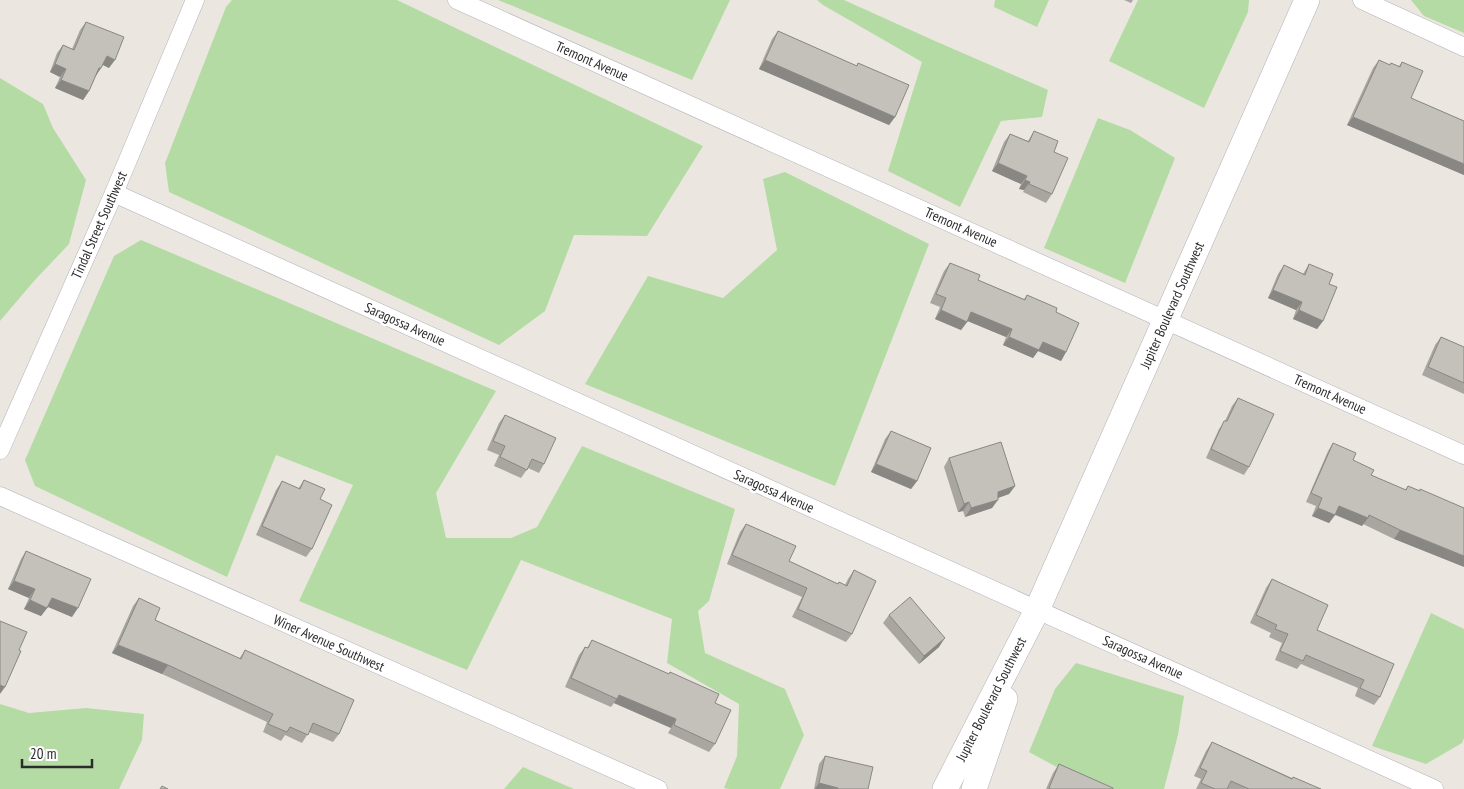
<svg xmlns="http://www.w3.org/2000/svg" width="1464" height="789" viewBox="0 0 1464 789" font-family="'PT Sans Narrow',sans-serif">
  <rect width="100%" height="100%" fill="#ebe7e0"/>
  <!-- green -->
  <g fill="#b4dba3">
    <polygon points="232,0 397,0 703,146 647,236 574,235 545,311 499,345 169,192 165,163 226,7"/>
    <polygon points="498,0 730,0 692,80"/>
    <polygon points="817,0 844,0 935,41 1048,90 1042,117 1001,121 960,207 888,171 922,62 823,5"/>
    <polygon points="995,0 1049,0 1037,27 994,7"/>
    <polygon points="1138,0 1249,0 1248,12 1204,108 1109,61"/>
    <polygon points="1411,0 1464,0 1464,33 1424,16"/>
    <polygon points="0,78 43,104 53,128 86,180 69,244 34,281 0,321"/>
    <polygon points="1098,118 1130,130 1175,158 1125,283 1044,248"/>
    <polygon points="785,172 929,244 835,486 585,384 648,276 723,298 777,250 763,179"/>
    <polygon points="141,240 496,391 436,493 446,538 511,538 537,527 582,446 735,509 709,601 698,611 705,653 785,689 804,735 780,789 729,789 724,788 737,756 739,704 667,663 672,619 521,560 467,670 299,601 353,485 276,455 227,577 35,486 25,460 114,256"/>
    <polygon points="1431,613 1464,629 1464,738 1462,743 1426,764 1372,746"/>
    <polygon points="1076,663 1184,696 1178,735 1164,789 1097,789 1029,752 1055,689"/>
    <polygon points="0,704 29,713 86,708 144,714 142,740 119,789 0,789"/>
    <polygon points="523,767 574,789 504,789"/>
  </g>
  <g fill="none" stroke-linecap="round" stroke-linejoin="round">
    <defs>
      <g id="street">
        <polyline points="457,0 1464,455"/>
        <polyline points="1362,0 1464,47"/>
        <polyline points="114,193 1434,789"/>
        <polyline points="0,450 114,193 195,0"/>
        <polyline points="0,496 658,789"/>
      </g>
      <g id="secondary">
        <polyline points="945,789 1037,610 1307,0"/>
        <polyline points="974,789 1005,699"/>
      </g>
    </defs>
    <!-- street casing -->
    <use href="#street" stroke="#b0b1ba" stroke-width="19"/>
    <!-- secondary casing -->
    <use href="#secondary" stroke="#b0b1ba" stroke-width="26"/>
    <!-- street -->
    <use href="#street" stroke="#fff" stroke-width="18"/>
    <!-- secondary -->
    <use href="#secondary" stroke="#fff" stroke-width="25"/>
  </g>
  <!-- wall -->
  <g fill="#a9a6a1">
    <polygon points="1124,0 1133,0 1131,3"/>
    <polygon points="86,22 109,68 103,65 95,77 89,91 83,100 55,88 60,77 50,72 57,53 63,45 72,49 80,30"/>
    <polygon points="778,31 856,66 858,63 895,117 889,125 759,69 772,39"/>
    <polygon points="1379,60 1390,65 1391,63 1399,66 1402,62 1411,98 1464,121 1464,175 1347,125 1373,68"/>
    <polygon points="1034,131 1054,152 1052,194 1046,203 1023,192 1024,190 1019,189 1021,184 992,171 1004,142 1010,134 1028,141"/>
    <polygon points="950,263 978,280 1024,299 1027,295 1056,312 1066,352 1061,361 1038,351 1033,358 1003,345 1006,337 968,321 961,330 935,319 940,307 930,303 944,271"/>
    <polygon points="1309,264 1329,284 1323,321 1317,329 1293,319 1296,310 1268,298 1278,274 1284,265 1303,274"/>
    <polygon points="1441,337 1464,347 1464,394 1422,375 1435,345"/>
    <polygon points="1238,398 1249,467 1244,475 1206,458 1219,429 1225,421 1232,406"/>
    <polygon points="505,415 544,464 539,473 528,468 521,478 494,466 499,455 487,450 499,423"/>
    <polygon points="891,431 917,481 911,489 871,472 885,439"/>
    <polygon points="1333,443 1371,475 1405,490 1408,486 1464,508 1394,539 1363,524 1362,526 1335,515 1329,523 1312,516 1316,506 1306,502 1328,451"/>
    <polygon points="949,458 1015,486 1009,494 998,498 992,508 965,517 963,511 958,512 944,467"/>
    <polygon points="304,480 320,499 312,549 306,557 256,535 276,490 282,481 298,489"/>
    <polygon points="746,524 789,561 838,584 839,582 845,585 848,579 854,570 852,634 846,642 792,617 802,597 727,564 740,532"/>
    <polygon points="26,551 72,617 48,607 41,616 24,609 29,598 8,589 21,559"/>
    <polygon points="1272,579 1317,630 1380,697 1374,705 1355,696 1358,688 1301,664 1297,669 1275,660 1282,643 1269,637 1271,633 1250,623 1266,588"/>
    <polygon points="139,598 155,620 239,659 245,650 339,734 333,742 309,732 302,743 285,735 281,741 263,732 267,722 162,674 112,653 133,606"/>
    <polygon points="889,615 939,647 919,664 883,623"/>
    <polygon points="592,640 669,674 670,672 715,703 715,744 709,752 668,733 671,728 614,703 611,707 565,687 579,655 585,647 587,648"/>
    <polygon points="1212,742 1292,778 1321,789 1196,789 1201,779 1194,776 1206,751"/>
    <polygon points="825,756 868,789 814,789 819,764"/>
    <polygon points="1059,764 1113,789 1046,789 1053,773"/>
  </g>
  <!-- shaded-wall -->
  <g fill="#898783">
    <polygon points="107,56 115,60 109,68 101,64"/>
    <polygon points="765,60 895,117 889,125 759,69"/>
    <polygon points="55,64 66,69 60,77 50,72"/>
    <polygon points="99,68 101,68 95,77 93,76"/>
    <polygon points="61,80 89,91 83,100 55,88"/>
    <polygon points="1353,117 1464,164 1464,175 1347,125"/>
    <polygon points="998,163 1027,176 1021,184 992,171"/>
    <polygon points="1025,180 1030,182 1024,190 1019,189"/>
    <polygon points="1273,290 1302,302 1296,310 1268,298"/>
    <polygon points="941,310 967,322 961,330 935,319"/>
    <polygon points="1299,310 1323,321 1317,329 1293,319"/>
    <polygon points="971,312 1012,329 1006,337 965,320"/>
    <polygon points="1009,337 1043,342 1066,352 1061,361 1038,351 1033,358 1003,345"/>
    <polygon points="876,464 917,481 911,489 871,472"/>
    <polygon points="1015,486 1009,494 992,500 998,492"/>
    <polygon points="998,500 992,508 965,517 971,508"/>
    <polygon points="969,502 963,511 958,512 964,504"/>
    <polygon points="1339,506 1368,518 1362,526 1334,514"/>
    <polygon points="1318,508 1335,515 1329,523 1312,516"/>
    <polygon points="1400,530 1464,556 1464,567 1394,539"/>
    <polygon points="14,581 35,589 29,598 8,589"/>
    <polygon points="52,598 78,608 72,617 46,606"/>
    <polygon points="30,600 47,608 41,616 24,609"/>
    <polygon points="945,638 939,647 919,664 924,656"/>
    <polygon points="118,645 168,665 162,674 112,653"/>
    <polygon points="0,685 5,687 0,694"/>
    <polygon points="619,695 676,719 671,728 614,703"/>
    <polygon points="819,783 838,788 837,789 815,789"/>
  </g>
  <!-- building -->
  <g fill="#c4c1bb" stroke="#898783">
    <polygon points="86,22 124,37 115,60 107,56 101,68 99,68 89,91 61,80 66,69 55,64 63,45 74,50"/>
    <polygon points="778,31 857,66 858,63 909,85 895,117 765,60"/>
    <polygon points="1379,60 1390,65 1391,63 1400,67 1402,62 1423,71 1411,98 1464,121 1464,164 1353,117"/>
    <polygon points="1034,131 1058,141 1054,152 1068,158 1052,194 1029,184 1030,182 1025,180 1027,176 998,163 1010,134 1029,142"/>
    <polygon points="950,263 980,275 978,280 1025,300 1027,295 1057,308 1056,312 1079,323 1066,352 1043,342 1039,350 1009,337 1012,329 971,312 967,322 941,310 946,298 936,294"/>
    <polygon points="1309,264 1333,274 1329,284 1337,287 1323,321 1299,310 1302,302 1273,290 1284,265 1305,275"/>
    <polygon points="1441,337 1464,347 1464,383 1428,367"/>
    <polygon points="1238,398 1274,414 1249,467 1211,449 1224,421 1227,421"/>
    <polygon points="505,415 556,438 544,464 532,459 527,470 500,457 505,446 493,441"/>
    <polygon points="891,431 931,448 917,481 876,464"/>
    <polygon points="1001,442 1015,486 998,492 998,500 971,508 969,502 964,504 949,458"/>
    <polygon points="1333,443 1356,453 1353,460 1374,470 1371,475 1406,490 1408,486 1420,491 1420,489 1464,508 1464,556 1400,530 1369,515 1368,518 1339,506 1335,515 1318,508 1322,498 1311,493"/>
    <polygon points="304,480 325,489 320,499 332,505 312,549 262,526 282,481 300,489"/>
    <polygon points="746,524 796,546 789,561 838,584 839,582 847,586 854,570 876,581 852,634 798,609 807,588 732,555"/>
    <polygon points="26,551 91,579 78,608 52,598 47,608 30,600 35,589 14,581"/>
    <polygon points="1272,579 1328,605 1317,630 1394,664 1380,697 1360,688 1364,680 1306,655 1303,661 1280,651 1288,634 1275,629 1277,625 1256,615"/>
    <polygon points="910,597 945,638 924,656 889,615"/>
    <polygon points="139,598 160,608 155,620 241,659 245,650 354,700 339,734 313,723 308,735 290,727 287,732 268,724 273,714 168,665 118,645"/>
    <polygon points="0,621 27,632 19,650 21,651 5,687 0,685"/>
    <polygon points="592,640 669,674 670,672 719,694 715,703 731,710 715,744 674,725 676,719 619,695 617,699 571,678 585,647 588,648"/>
    <polygon points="1212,742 1292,779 1293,777 1321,789 1249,789 1231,781 1227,789 1215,789 1201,783 1207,771 1200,768"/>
    <polygon points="825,756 873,767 868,789 838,789 838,788 819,783"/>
    <polygon points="1059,764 1113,788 1113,789 1051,789 1049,788"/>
    <polygon points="162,786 168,789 160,789"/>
  </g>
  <g text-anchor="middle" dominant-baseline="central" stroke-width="5" stroke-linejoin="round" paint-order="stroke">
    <!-- street labels -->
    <g font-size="14" fill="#2c2c2c" stroke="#fff">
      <text transform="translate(592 61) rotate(24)">Tremont Avenue</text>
      <text transform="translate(99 225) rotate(-66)">Tindal Street Southwest</text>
      <text transform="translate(961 227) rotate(24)">Tremont Avenue</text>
      <text transform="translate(1172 305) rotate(-66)">Jupiter Boulevard Southwest</text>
      <text transform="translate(405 324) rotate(24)">Saragossa Avenue</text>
      <text transform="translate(1330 394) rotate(24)">Tremont Avenue</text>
      <text transform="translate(774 491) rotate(24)">Saragossa Avenue</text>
      <text transform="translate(329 643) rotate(24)">Winer Avenue Southwest</text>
      <text transform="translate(1143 657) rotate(24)">Saragossa Avenue</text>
      <text transform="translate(991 699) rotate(-63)">Jupiter Boulevard Southwest</text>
    </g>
  </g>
  <!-- scale -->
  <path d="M22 759v8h70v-8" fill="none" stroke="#2c2c2c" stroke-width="2.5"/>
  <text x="30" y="759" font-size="15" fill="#2c2c2c" stroke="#ffffff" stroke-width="4" paint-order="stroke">20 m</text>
</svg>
